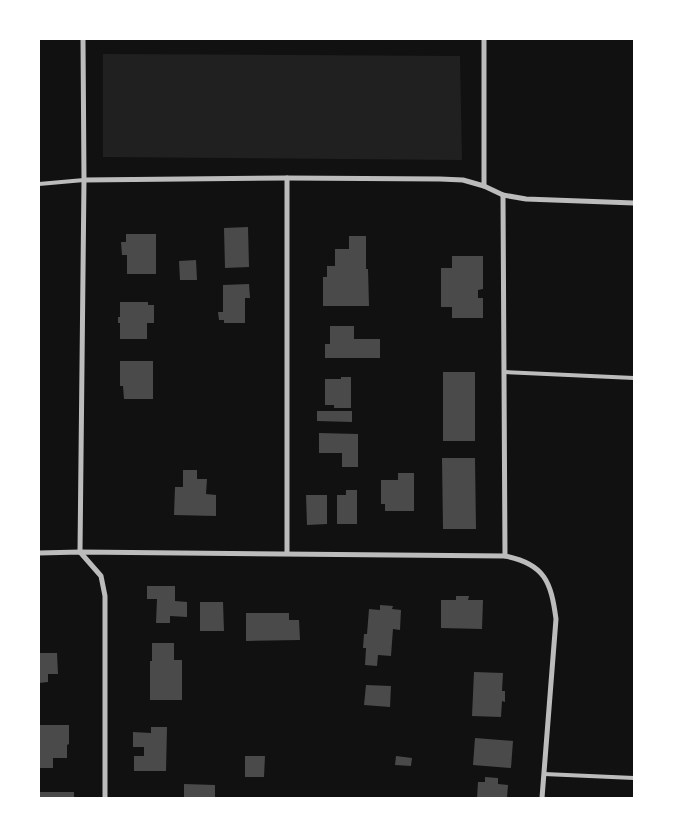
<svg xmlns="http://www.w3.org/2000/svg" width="673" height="837" viewBox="0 0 673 837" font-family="Signika,sans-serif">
  <rect width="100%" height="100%" fill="#111"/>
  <!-- green -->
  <polygon fill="#202020" points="103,54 460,56 462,160 103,157"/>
  <!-- building -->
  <g fill="#4a4a4a">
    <polygon points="248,227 249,267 225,268 224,228"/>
    <polygon points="126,234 156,234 156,274 127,274 127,255 122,255 121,242 126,242"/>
    <polygon points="349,236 366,236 366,269 368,269 369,306 323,306 323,277 327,277 327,266 335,266 335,249 349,249"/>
    <polygon points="452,256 483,256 483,289 478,290 478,298 483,298 483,318 452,318 452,307 441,307 441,268 452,268"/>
    <polygon points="196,260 197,280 180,280 179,261"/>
    <polygon points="249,284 250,298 245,298 245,323 224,323 224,320 219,320 218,312 223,312 223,285"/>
    <polygon points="120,302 148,302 148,305 154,305 154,323 147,323 147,339 120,339 120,323 118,323 118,317 120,317"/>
    <polygon points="330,326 354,326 354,339 380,339 380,358 325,358 325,344 330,344"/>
    <polygon points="120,361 153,361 153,399 124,399 123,386 120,386"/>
    <rect x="443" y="372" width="32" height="69"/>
    <polygon points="341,377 351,377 351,408 334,408 334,405 325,405 325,379 341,379"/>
    <polygon points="317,411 352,411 352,422 317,421"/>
    <polygon points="319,433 358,434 358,467 342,467 342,453 319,453"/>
    <polygon points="442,458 475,458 476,529 443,529"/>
    <polygon points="183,470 197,470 197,479 207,479 206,494 216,495 216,516 174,515 175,487 183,487"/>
    <polygon points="398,473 414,473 414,511 385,511 385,504 381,504 381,480 398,480"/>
    <polygon points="346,490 357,490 357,524 337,524 337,495 346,495"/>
    <polygon points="306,495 327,495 327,524 307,525"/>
    <polygon points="147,586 175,586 175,601 187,602 187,617 170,616 170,623 156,623 157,599 147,599"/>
    <polygon points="456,596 469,596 468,600 483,600 482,629 441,628 441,600 456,600"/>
    <polygon points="200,602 223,602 224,631 200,631"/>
    <polygon points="380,605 393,606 392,609 401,610 400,630 393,629 391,656 378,655 377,666 365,665 366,648 363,648 364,634 367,634 369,609 380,610"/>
    <polygon points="246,613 289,613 289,620 299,620 300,640 246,641"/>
    <polygon points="152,643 174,643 174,660 182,660 182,700 150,700 150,661 152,661"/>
    <polygon points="39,653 57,653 58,674 48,674 48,682 39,683"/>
    <polygon points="474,672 503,673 502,691 505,691 505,702 502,701 501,717 472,716"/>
    <polygon points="366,685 391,686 390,707 364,705"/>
    <polygon points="39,725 69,725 69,744 67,745 67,758 53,758 53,768 39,768"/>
    <polygon points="151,727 167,727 166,771 134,771 134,756 144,756 144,747 133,747 133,732 151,733"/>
    <polygon points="475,738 513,741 511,768 473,765"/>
    <polygon points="245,756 265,756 264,777 245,777"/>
    <polygon points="396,756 412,758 411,766 395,765"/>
    <polygon points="485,777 498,778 498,784 508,785 507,798 477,798 478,782 485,782"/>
    <polygon points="184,784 215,785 215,798 184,798"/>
    <rect x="39" y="792" width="35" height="6"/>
  </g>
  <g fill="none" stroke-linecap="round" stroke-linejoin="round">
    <!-- service -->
    <g stroke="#bcbcbc" stroke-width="4">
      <polyline points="39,184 84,180"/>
      <polyline points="504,372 634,378"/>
      <polyline points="544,774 634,778"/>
    </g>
    <!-- minor -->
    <g stroke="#bcbcbc" stroke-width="5">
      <polyline points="83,39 84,180 80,552 101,576 105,596 105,798"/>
      <polyline points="484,39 484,186"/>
      <polyline points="84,180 287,178 440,179 463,180 484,186 503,195 526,199 634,203"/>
      <polyline points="503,195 505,556"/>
      <path d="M 39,553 L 80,552 L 505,556 C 545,564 551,582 556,619 L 542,798"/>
      <polyline points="287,553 287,178"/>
    </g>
  </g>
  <!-- border -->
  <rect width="673" height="837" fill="none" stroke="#ffffff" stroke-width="80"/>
</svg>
